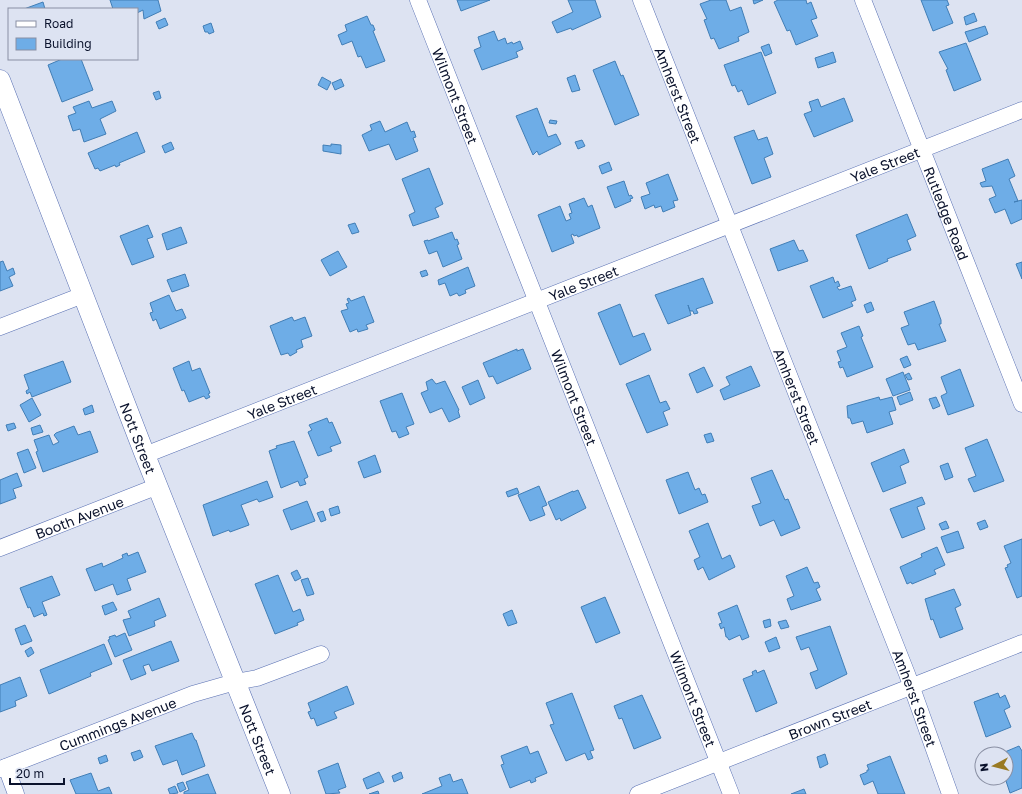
<svg xmlns="http://www.w3.org/2000/svg" width="1022" height="794" viewBox="0 0 1022 794" font-family="'Golos Text',sans-serif">
  <rect width="100%" height="100%" fill="#dde3f2"/>
  <!-- building -->
  <g fill="#6eade7" stroke="#417eb6">
    <polygon points="110,0 158,0 161,11 144,19 143,10 137,13 137,9 113,9"/>
    <polygon points="457,0 490,0 461,11"/>
    <polygon points="568,0 595,0 601,17 572,30 571,28 557,33 552,22 573,12"/>
    <polygon points="711,0 726,0 730,11 741,7 749,32 738,37 739,41 719,49 714,38 711,39 704,20 707,19 700,4"/>
    <polygon points="753,0 763,0 754,4"/>
    <polygon points="778,0 806,0 807,4 811,2 817,18 811,20 818,36 796,45 790,30 787,31 774,2"/>
    <polygon points="921,0 947,0 949,5 946,6 953,23 933,31"/>
    <polygon points="43,2 45,9 24,9"/>
    <polygon points="974,13 977,21 966,25 964,17"/>
    <polygon points="367,16 371,25 373,25 375,30 373,31 385,61 366,68 361,56 358,57 352,41 342,45 338,35 347,31 345,25"/>
    <polygon points="165,18 168,25 159,29 156,22"/>
    <polygon points="211,23 214,32 209,34 208,32 205,32 203,26"/>
    <polygon points="985,26 988,34 969,42 965,32"/>
    <polygon points="494,31 498,41 505,38 507,44 512,42 513,44 520,41 523,49 516,52 518,57 482,70 474,50 481,47 478,37"/>
    <polygon points="966,43 981,80 954,91 946,70 948,69 939,52"/>
    <polygon points="769,44 772,53 765,56 761,47"/>
    <polygon points="761,52 776,93 748,105 742,90 738,92 735,85 732,86 724,65"/>
    <polygon points="833,52 836,62 818,68 815,58"/>
    <polygon points="62,59 81,59 93,90 62,102 48,65"/>
    <polygon points="615,61 621,76 623,75 639,115 615,125 593,70"/>
    <polygon points="575,75 580,90 572,92 567,78"/>
    <polygon points="322,77 331,82 327,90 318,85"/>
    <polygon points="341,79 344,86 335,90 332,83"/>
    <polygon points="159,91 161,98 156,100 153,93"/>
    <polygon points="844,98 853,121 814,137 804,114 812,111 809,102 818,99 821,107"/>
    <polygon points="89,101 92,108 112,101 116,111 100,119 106,134 84,142 80,129 73,131 68,116 76,113 73,107"/>
    <polygon points="537,108 548,137 556,134 561,144 539,155 537,151 533,155 516,116"/>
    <polygon points="550,120 557,121 556,124 549,123"/>
    <polygon points="380,121 385,132 407,122 411,132 414,131 416,137 413,138 418,151 396,160 389,144 369,151 362,135 372,130 370,125"/>
    <polygon points="754,130 758,140 767,137 773,154 764,158 771,177 752,184 734,137"/>
    <polygon points="137,132 145,152 119,163 120,165 116,167 115,165 100,171 98,168 95,169 88,153"/>
    <polygon points="582,140 585,146 578,149 575,142"/>
    <polygon points="171,142 174,149 165,153 162,146"/>
    <polygon points="331,144 341,145 341,154 323,151 323,145 331,146"/>
    <polygon points="1008,159 1015,176 1009,179 1018,201 1014,202 1022,200 1022,219 1011,224 1005,209 995,213 989,199 996,196 992,186 982,187 980,183 986,181 982,169"/>
    <polygon points="609,162 612,170 602,174 599,166"/>
    <polygon points="429,168 443,204 435,208 439,217 413,226 409,215 415,212 402,179"/>
    <polygon points="668,174 678,200 673,201 675,207 663,212 661,206 655,208 654,205 645,209 641,197 650,194 646,183"/>
    <polygon points="624,181 629,196 631,195 633,198 630,199 631,201 615,208 607,187"/>
    <polygon points="584,198 588,207 592,205 600,228 578,237 577,235 574,236 573,234 571,235 574,243 552,252 538,215 560,206 566,221 571,219 569,214 572,213 569,204"/>
    <polygon points="907,214 916,236 907,240 911,250 887,259 888,261 869,269 856,235"/>
    <polygon points="355,223 359,232 352,234 348,225"/>
    <polygon points="148,225 153,237 147,239 154,257 132,265 120,236"/>
    <polygon points="181,227 187,243 167,250 162,234"/>
    <polygon points="452,232 455,240 457,239 459,244 457,245 462,259 443,267 437,251 429,254 424,241 428,240 428,241"/>
    <polygon points="794,240 799,251 803,250 808,261 778,271 770,249"/>
    <polygon points="338,251 347,267 330,276 321,260"/>
    <polygon points="3,261 7,271 13,268 15,274 9,277 13,286 0,291 0,262"/>
    <polygon points="1022,262 1022,279 1016,264"/>
    <polygon points="468,267 475,286 465,290 466,293 459,296 457,293 450,296 445,283 439,285 438,280"/>
    <polygon points="426,270 428,275 422,277 420,272"/>
    <polygon points="185,274 189,286 172,292 167,280"/>
    <polygon points="833,277 835,283 838,281 840,286 837,287 839,290 851,286 856,300 851,302 853,306 823,318 810,286"/>
    <polygon points="703,278 713,303 696,309 698,313 694,314 693,311 690,311 688,305 691,315 668,324 655,295"/>
    <polygon points="169,295 176,311 182,309 186,318 160,329 156,319 153,321 150,313 153,312 150,303"/>
    <polygon points="364,296 374,322 366,325 368,329 358,332 357,329 350,332 341,311 348,309 346,304 349,303 347,299 349,298 351,301"/>
    <polygon points="934,301 941,320 941,324 939,324 946,341 918,350 915,343 908,345 901,328 909,325 904,312"/>
    <polygon points="871,302 874,310 867,313 864,305"/>
    <polygon points="620,304 633,337 644,333 651,350 620,365 598,313"/>
    <polygon points="292,317 294,321 305,317 312,336 301,340 303,347 296,350 297,352 290,356 288,353 281,355 270,326"/>
    <polygon points="859,326 863,336 861,337 873,367 847,377 843,367 840,368 838,362 841,361 837,351 847,347 841,333"/>
    <polygon points="517,349 517,351 523,349 531,369 497,384 493,376 489,377 483,363"/>
    <polygon points="907,356 911,365 904,368 900,359"/>
    <polygon points="63,361 71,382 32,397 30,392 27,394 26,391 29,389 24,375"/>
    <polygon points="189,361 192,371 200,368 210,393 208,394 210,397 206,399 204,396 189,402 184,390 182,391 173,368"/>
    <polygon points="751,366 760,386 724,400 720,390 730,385 726,377"/>
    <polygon points="704,367 713,386 697,393 689,374"/>
    <polygon points="960,369 974,406 948,415 941,396 947,393 941,377"/>
    <polygon points="903,372 910,390 893,396 886,379"/>
    <polygon points="909,373 912,379 908,380 905,375"/>
    <polygon points="649,375 660,403 666,401 670,409 663,412 668,425 647,433 626,384"/>
    <polygon points="432,379 436,384 445,381 459,410 458,411 460,417 449,422 442,408 430,413 421,393 428,390 426,382"/>
    <polygon points="478,380 485,398 470,405 462,387"/>
    <polygon points="910,392 913,400 900,405 897,397"/>
    <polygon points="402,393 414,424 406,427 409,434 399,438 396,431 392,432 380,401"/>
    <polygon points="879,397 880,400 892,397 896,410 889,412 893,424 867,433 863,421 852,424 850,418 848,418 847,406"/>
    <polygon points="936,397 940,406 933,409 929,399"/>
    <polygon points="32,398 41,415 29,422 20,405"/>
    <polygon points="92,405 94,412 85,415 83,409"/>
    <polygon points="327,418 329,423 332,422 341,443 330,447 332,451 318,456 308,432 312,430 309,425"/>
    <polygon points="14,423 16,428 8,431 6,425"/>
    <polygon points="40,425 43,432 33,435 31,428"/>
    <polygon points="74,426 78,435 90,431 98,452 43,472 36,452 38,451 34,440 49,435 53,445 59,442 54,435 56,433"/>
    <polygon points="711,433 714,441 707,443 704,435"/>
    <polygon points="987,439 1004,481 974,492 968,479 976,476 965,448"/>
    <polygon points="294,441 308,477 304,479 306,484 300,486 298,481 281,488 269,451 277,448 276,446"/>
    <polygon points="28,449 36,468 24,473 17,453"/>
    <polygon points="904,449 909,462 900,466 906,483 883,492 871,463"/>
    <polygon points="375,455 381,472 364,478 358,462"/>
    <polygon points="948,463 953,477 945,480 940,466"/>
    <polygon points="772,470 785,500 788,499 800,528 781,536 774,520 760,526 752,506 761,503 751,478"/>
    <polygon points="688,472 695,490 699,488 702,495 705,494 708,502 679,514 666,480"/>
    <polygon points="17,473 22,486 13,489 16,498 0,504 0,480"/>
    <polygon points="267,481 273,497 259,502 257,499 241,505 249,525 230,532 229,530 213,536 203,505"/>
    <polygon points="539,486 547,505 542,507 545,515 530,521 518,495"/>
    <polygon points="517,488 519,493 508,497 506,492"/>
    <polygon points="578,490 586,508 561,521 560,518 556,520 548,502 573,491 573,492"/>
    <polygon points="922,497 925,504 917,507 925,529 902,538 890,509"/>
    <polygon points="307,501 315,521 291,530 283,510"/>
    <polygon points="338,506 340,513 331,516 329,509"/>
    <polygon points="323,511 326,520 321,522 317,513"/>
    <polygon points="985,520 988,527 980,530 977,523"/>
    <polygon points="946,521 949,528 942,530 939,524"/>
    <polygon points="708,523 722,559 730,555 735,567 709,580 703,567 698,570 694,560 700,557 689,531"/>
    <polygon points="958,531 964,548 947,553 941,537"/>
    <polygon points="1022,539 1022,596 1017,598 1005,568 1008,567 1007,565 1011,563 1004,546"/>
    <polygon points="937,547 945,565 934,570 936,574 912,584 911,582 907,584 900,567 922,557 921,554"/>
    <polygon points="138,552 146,572 127,579 131,590 117,595 113,584 95,591 86,569 102,563 103,567 123,558 122,555 127,553 128,556"/>
    <polygon points="807,567 814,583 818,582 820,587 816,589 821,600 791,610 787,599 794,596 786,576"/>
    <polygon points="297,570 301,578 295,581 291,573"/>
    <polygon points="278,575 293,612 300,609 304,620 297,623 298,625 275,634 255,584"/>
    <polygon points="52,576 60,595 42,602 47,615 44,616 43,613 34,617 30,607 28,608 20,588"/>
    <polygon points="308,578 314,594 307,596 301,580"/>
    <polygon points="954,589 961,605 955,608 963,629 940,638 933,619 931,620 925,599"/>
    <polygon points="605,597 620,633 596,643 581,607"/>
    <polygon points="159,598 166,616 154,621 155,626 129,636 123,620 131,618 128,611"/>
    <polygon points="113,602 117,610 105,615 102,606"/>
    <polygon points="737,605 749,637 742,640 740,635 729,640 727,637 726,637 724,627 721,629 719,624 722,623 718,613"/>
    <polygon points="512,610 517,623 508,626 503,614"/>
    <polygon points="770,619 771,626 765,628 763,621"/>
    <polygon points="786,620 789,627 781,629 778,622"/>
    <polygon points="25,625 32,641 21,645 15,629"/>
    <polygon points="830,626 847,674 816,689 810,673 818,670 809,647 801,650 796,637"/>
    <polygon points="125,633 132,650 115,657 108,640 110,639 109,637 115,635 116,637"/>
    <polygon points="776,637 780,648 769,652 765,642"/>
    <polygon points="171,641 179,661 152,671 149,664 143,666 146,674 131,680 123,660"/>
    <polygon points="104,644 112,664 90,673 91,676 49,694 40,670"/>
    <polygon points="31,647 34,653 28,657 25,651"/>
    <polygon points="756,670 757,673 764,670 777,703 756,712 743,679 753,675 752,672"/>
    <polygon points="20,677 27,696 15,701 16,706 0,712 0,685"/>
    <polygon points="347,686 354,704 334,712 337,718 317,726 314,718 311,719 308,712 311,711 308,703"/>
    <polygon points="572,693 594,750 590,751 593,758 588,760 585,753 566,761 550,725 554,724 546,703"/>
    <polygon points="998,693 1000,698 1005,695 1010,707 1004,710 1011,727 986,737 974,702"/>
    <polygon points="642,695 661,738 634,749 622,718 619,719 614,706"/>
    <polygon points="192,733 195,740 196,740 205,766 182,775 177,760 163,765 155,746"/>
    <polygon points="527,746 530,754 538,751 547,773 535,778 536,781 531,783 530,780 510,788 501,765 504,764 501,756"/>
    <polygon points="1019,746 1022,751 1022,788 1010,793 1005,778 1006,778 1006,754 1000,754"/>
    <polygon points="140,750 143,757 134,761 131,753"/>
    <polygon points="825,754 828,764 820,768 817,757"/>
    <polygon points="106,755 108,761 100,764 98,758"/>
    <polygon points="890,756 905,794 878,794 873,781 864,785 860,775 867,772 867,770 869,770 867,765"/>
    <polygon points="338,763 346,787 338,790 340,793 326,794 318,771"/>
    <polygon points="379,772 384,782 367,789 363,779"/>
    <polygon points="401,772 403,778 394,782 392,776"/>
    <polygon points="91,773 98,791 109,787 112,794 76,794 70,780"/>
    <polygon points="208,774 216,794 184,794 184,792 189,790 186,782"/>
    <polygon points="450,774 453,782 462,779 468,794 422,794 442,786 439,778"/>
    <polygon points="183,782 186,789 180,792 177,784"/>
    <polygon points="175,786 178,793 170,794 168,789"/>
    <polygon points="804,789 806,794 791,794"/>
    <polygon points="378,791 379,794 369,794"/>
  </g>
  <g fill="none" stroke-linecap="round" stroke-linejoin="round">
    <defs>
      <g id="minor">
        <path id="s1" d="M 418,0 L 731,794"/>
        <path id="s2" d="M 641,0 L 907,674 L 950,794"/>
        <path id="s3" d="M 863,0 L 1022,404"/>
        <polyline points="0,327 83,295"/>
        <path id="s4" d="M 145,455 L 1022,110"/>
        <path id="s5" d="M 0,548 L 158,486"/>
        <polyline points="6,767 16,794"/>
        <path id="s6" d="M 0,769 L 193,694 L 235,682 L 257,678 L 321,654"/>
        <path id="s7" d="M 638,794 L 1022,643"/>
      </g>
      <g id="tertiary">
        <path id="s8" d="M 0,80 L 145,455 L 280,794"/>
      </g>
    </defs>
    <!-- minor casing -->
    <use href="#minor" stroke="#5970b3" stroke-width="17"/>
    <!-- tertiary casing -->
    <use href="#tertiary" stroke="#5970b3" stroke-width="21"/>
    <!-- minor -->
    <use href="#minor" stroke="#fff" stroke-width="16"/>
    <!-- tertiary -->
    <use href="#tertiary" stroke="#fff" stroke-width="20"/>
  </g>
  <g text-anchor="middle" dominant-baseline="central" stroke-width="4" stroke-linejoin="round" paint-order="stroke">
    <!-- street labels -->
    <g font-size="14" fill="#0a122c" stroke="#dde3f2">
      <text stroke="none"><textPath href="#s2" startOffset="102">Amherst Street</textPath></text>
      <text stroke="none"><textPath href="#s1" startOffset="103">Wilmont Street</textPath></text>
      <text stroke="none"><textPath href="#s4" startOffset="795">Yale Street</textPath></text>
      <text stroke="none"><textPath href="#s3" startOffset="229">Rutledge Road</textPath></text>
      <text stroke="none"><textPath href="#s4" startOffset="471">Yale Street</textPath></text>
      <text stroke="none"><textPath href="#s2" startOffset="426">Amherst Street</textPath></text>
      <text stroke="none"><textPath href="#s1" startOffset="427">Wilmont Street</textPath></text>
      <text stroke="none"><textPath href="#s4" startOffset="147">Yale Street</textPath></text>
      <text stroke="none"><textPath href="#s8" startOffset="384">Nott Street</textPath></text>
      <text stroke="none"><textPath href="#s5" startOffset="85">Booth Avenue</textPath></text>
      <text stroke="none"><textPath href="#s1" startOffset="751">Wilmont Street</textPath></text>
      <text stroke="none"><textPath href="#s2" startOffset="750">Amherst Street</textPath></text>
      <text stroke="none"><textPath href="#s7" startOffset="206">Brown Street</textPath></text>
      <text stroke="none"><textPath href="#s6" startOffset="126">Cummings Avenue</textPath></text>
      <text stroke="none"><textPath href="#s8" startOffset="708">Nott Street</textPath></text>
    </g>
  </g>
  <!-- legend -->
  <rect x="8" y="8" width="130" height="52" fill="#dde3f2" stroke="#898fa3"/>
  <rect x="16" y="21" width="20" height="6" fill="#ffffff" stroke="#898fa3"/>
  <text x="44" y="28" font-size="12" fill="#0a122c">Road</text>
  <rect x="16" y="38" width="20" height="12" fill="#6eade7" stroke="#898fa3"/>
  <text x="44" y="48" font-size="12" fill="#0a122c">Building</text>
  <!-- north arrow -->
  <g transform="translate(994 766) rotate(263)"><circle r="19" fill="#dde3f2" stroke="#898fa3"/>
  <path d="M0-3L7 15L0 10L-7 15Z" fill="#997a23"/>
  <text y="-6" font-size="11" font-weight="bold" text-anchor="middle" fill="#0a122c">N</text>
  </g>
  <!-- scale -->
  <path d="M10 778v6h54v-6" fill="none" stroke="#0a122c" stroke-width="2"/>
  <text x="16" y="778" font-size="12" fill="#0a122c" stroke="#dde3f2" stroke-width="3" paint-order="stroke">20 m</text>
</svg>
